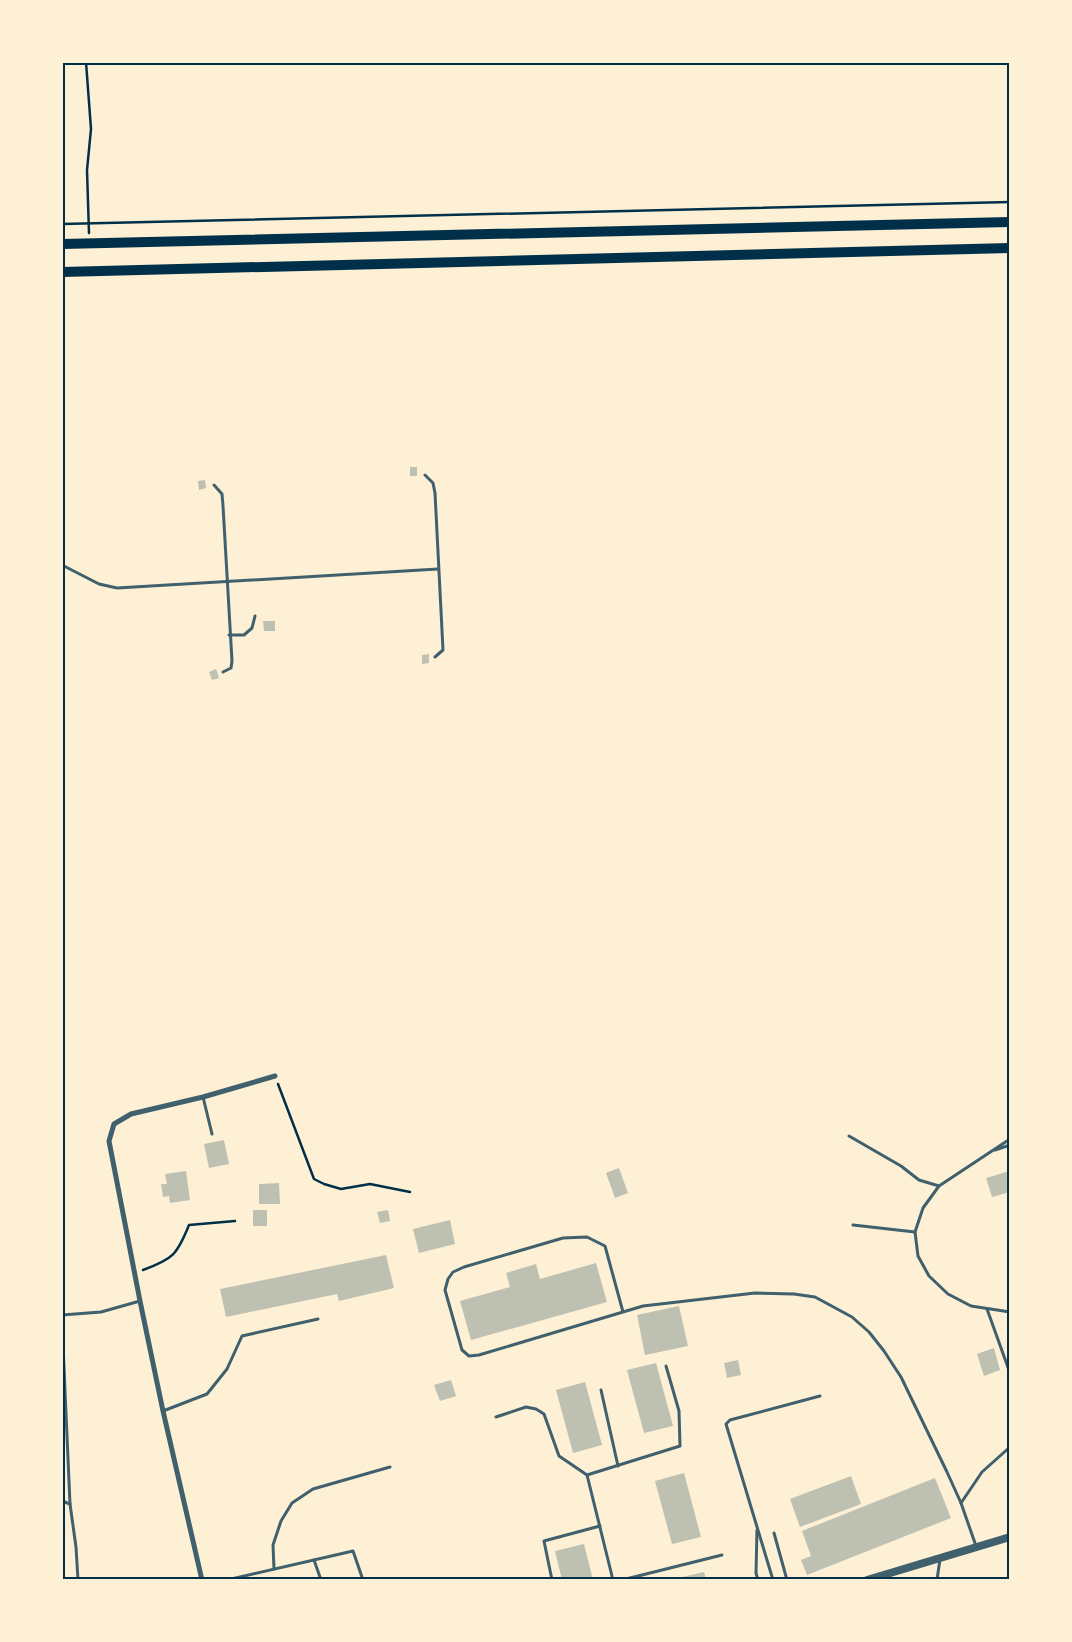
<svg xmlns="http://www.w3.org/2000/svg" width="1072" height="1642" viewBox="0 0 1072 1642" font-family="Lato,sans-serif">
  <rect width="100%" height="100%" fill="#fdf0d5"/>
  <!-- building -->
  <g fill="#bec0b2">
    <rect x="410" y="467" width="7" height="9"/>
    <polygon points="205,480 206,488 199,490 198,481"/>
    <polygon points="263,621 275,621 275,631 264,631"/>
    <polygon points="429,654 429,663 422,664 422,655"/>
    <polygon points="216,669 219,678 212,680 209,672"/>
    <polygon points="224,1140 229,1164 209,1168 204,1144"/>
    <polygon points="619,1168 628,1193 615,1198 606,1173"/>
    <polygon points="186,1171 190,1200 170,1203 169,1196 163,1197 161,1184 167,1184 165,1174"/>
    <polygon points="1010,1171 1010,1192 992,1197 986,1178"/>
    <polygon points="279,1183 280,1204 259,1204 259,1184"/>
    <rect x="253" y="1210" width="14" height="16"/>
    <polygon points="388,1210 390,1221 380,1223 377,1212"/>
    <polygon points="450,1220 455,1244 419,1253 413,1229"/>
    <polygon points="386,1255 394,1288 339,1301 337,1294 226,1317 220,1289"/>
    <polygon points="596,1263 607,1302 471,1340 460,1301 510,1287 506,1273 536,1264 540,1279"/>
    <polygon points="679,1306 688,1346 645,1355 637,1315"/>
    <polygon points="994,1348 1000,1370 984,1376 977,1354"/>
    <polygon points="738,1360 741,1375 727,1378 724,1363"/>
    <polygon points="656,1363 673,1426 644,1433 627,1370"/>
    <polygon points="451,1380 456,1396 440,1401 434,1385"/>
    <polygon points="585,1382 602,1445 573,1453 556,1390"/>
    <polygon points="684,1473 701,1537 672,1544 655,1481"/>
    <polygon points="851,1476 861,1504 800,1527 790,1499"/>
    <polygon points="935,1478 951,1518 807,1575 801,1560 811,1556 802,1531"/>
    <polygon points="584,1544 593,1580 562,1580 555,1551"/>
    <polygon points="704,1572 706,1580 674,1580 674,1579"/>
  </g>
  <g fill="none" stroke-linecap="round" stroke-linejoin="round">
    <!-- path -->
    <g stroke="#003049" stroke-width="2.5">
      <polyline points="86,62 91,129 87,170 89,233"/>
      <polyline points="62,224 1010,202"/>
      <polyline points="278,1084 314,1179 324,1184 341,1189 370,1184 410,1192"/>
      <path d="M 143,1270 C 173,1259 177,1255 189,1225 L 235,1221"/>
    </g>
    <!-- service -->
    <g stroke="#3f606c" stroke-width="3">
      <polyline points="425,475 433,483 435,493 443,650 435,657"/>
      <polyline points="214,485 222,494 223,506 232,661 231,668 223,672"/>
      <polyline points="62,565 99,584 117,588 438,569"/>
      <polyline points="229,635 244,635 252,628 255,616"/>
      <polyline points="203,1097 212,1134"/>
      <polyline points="849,1136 901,1166 919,1180 939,1186"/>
      <polyline points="1010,1139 939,1186 923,1208 915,1232 918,1256 929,1276 948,1294 971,1306 1010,1312"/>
      <polyline points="995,1150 1010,1145"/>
      <polyline points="853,1225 915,1232"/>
      <polyline points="987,1309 1010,1373"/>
      <polyline points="623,1312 605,1246 587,1237 563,1238 464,1267 453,1272 448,1279 445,1290 462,1350 469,1356 479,1355 643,1306 755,1293 794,1294 815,1297 852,1317 869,1332 884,1351 901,1377 947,1472 961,1503 976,1546"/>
      <polyline points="62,1315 101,1312 140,1301"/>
      <polyline points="62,1322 70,1504 76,1547 78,1580"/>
      <polyline points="601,1390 618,1466"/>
      <polyline points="163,1411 207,1394 227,1369 242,1336 318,1319"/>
      <polyline points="496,1417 526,1407 536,1409 544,1414 559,1456 587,1475 613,1580"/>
      <polyline points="587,1475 680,1446 679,1411 666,1366"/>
      <polyline points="62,1501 70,1504"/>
      <polyline points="961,1503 982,1472 1010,1447"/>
      <polyline points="757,1530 756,1573 758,1580"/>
      <polyline points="774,1533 787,1580"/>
      <polyline points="314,1560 321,1580"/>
      <polyline points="274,1569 273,1545 281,1521 292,1503 313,1489 390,1467"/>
      <polyline points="227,1580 353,1551 363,1580"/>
      <polyline points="552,1580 544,1541 600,1526"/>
      <polyline points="622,1580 722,1555"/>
      <polyline points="773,1580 726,1424 730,1420 820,1396"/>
      <polyline points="937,1580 940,1559"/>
    </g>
    <!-- minor -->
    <polyline stroke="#3f606c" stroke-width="5" points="202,1580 163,1411 140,1301 109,1141 114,1124 131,1114 203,1097 275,1076"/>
    <!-- tertiary -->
    <polyline stroke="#3f606c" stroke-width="8" points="867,1580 1010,1537"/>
    <!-- primary -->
    <g stroke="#003049" stroke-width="10">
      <polyline points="62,244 1010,222"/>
      <polyline points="62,272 1010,248"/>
    </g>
  </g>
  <!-- border -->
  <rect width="1072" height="1642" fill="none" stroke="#fdf0d5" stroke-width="128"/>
  <rect x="64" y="64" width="944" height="1514" fill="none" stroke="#003049" stroke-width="2"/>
</svg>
